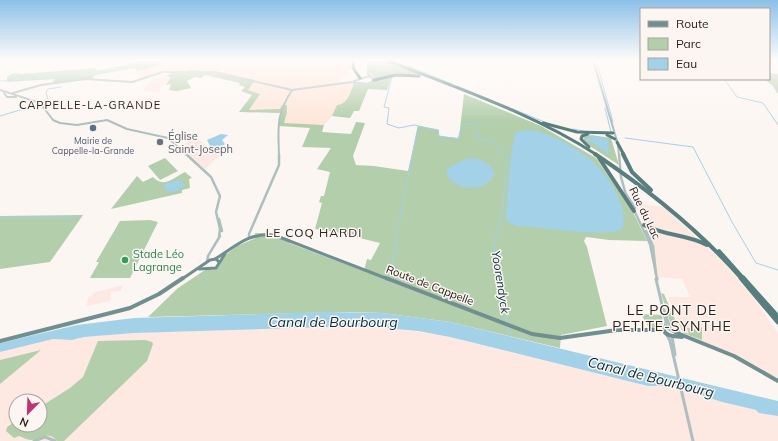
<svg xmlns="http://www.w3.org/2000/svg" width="778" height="441" viewBox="0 0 778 441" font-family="Mulish,sans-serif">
  <rect width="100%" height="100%" fill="#fcf6f2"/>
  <!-- built -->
  <polygon fill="#fee6da" points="170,60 352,62 349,73 338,83 340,85 354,83 347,101 342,105 337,105 333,115 324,125 283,123 288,109 248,110 260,94 248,90 255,80 207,70 162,72 142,79 137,71 167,63"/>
  <!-- industrial -->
  <g fill="#fde8e2" fill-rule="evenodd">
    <polygon points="640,204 664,207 727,266 754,298 778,333 778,378 726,351 683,333 668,297 690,297 682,279 657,277 653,243 635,206"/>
    <path d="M 340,326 L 392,328 L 445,336 L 648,386 L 673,385 L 691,390 L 722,402 L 778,416 L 778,441 L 0,441 L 0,352 L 53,339 L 72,340 L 85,337 L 134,333 ZM 16,401 L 40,401 L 40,425 L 16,425 Z"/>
  </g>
  <!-- education -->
  <g fill="#fde8e4">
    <polygon points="161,77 172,77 166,85 161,86 159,92 145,91 144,88 151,80"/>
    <polygon points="197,138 219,156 205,169 190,155 188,152 190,151 180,146"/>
    <polygon points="119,286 122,286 121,291 111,292 110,301 87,306 88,297 92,296 93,293"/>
  </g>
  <!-- green -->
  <g fill="#b3ceab">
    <polygon points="147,60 170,60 167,63 137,71 135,68 95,75 92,79 52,83 55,79 7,82 7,77 13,73 21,74 96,68 97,71"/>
    <polygon points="369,60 383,60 422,76 399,74 375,78 369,72"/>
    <polygon points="189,70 215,71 255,80 248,90 260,94 249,110 280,109 282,105 287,105 287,112 284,123 324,125 322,132 351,134 356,122 365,123 353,156 356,165 374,166 408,171 418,126 439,130 439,136 459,138 464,94 541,126 596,158 633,212 647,241 609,240 586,237 584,241 587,247 607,326 561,335 560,348 450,322 382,313 345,312 148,317 178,288 205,270 216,269 227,254 237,246 256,238 255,233 269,233 290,239 289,243 364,271 367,259 371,260 380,243 335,232 315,229 322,203 319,202 321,196 324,196 330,172 317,169 331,148 302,147 310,128 279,126 281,113 239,112 252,95 241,91 245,87 239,85 240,83 205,75 201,78 195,77 187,81 191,88 177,91 169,90 171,84 166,85 171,77 166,76 172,73 188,72"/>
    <polygon points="769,73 778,74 778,94 772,85 764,79 769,79"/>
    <path d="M 392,76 L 387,90 L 368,89 L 359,111 L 354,111 L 350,118 L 332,116 L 337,105 C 348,104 350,93 354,83 L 369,85 L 376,79 Z"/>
    <polygon points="591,135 611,138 619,165 585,143 583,137"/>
    <polygon points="165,158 178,171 160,180 148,166"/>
    <path d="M 185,172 L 192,178 L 189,179 L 190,188 L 182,190 L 182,193 L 111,209 L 137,176 L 143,182 L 153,177 C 165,189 174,177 185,172 Z"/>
    <polygon points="83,215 50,262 0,269 0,216"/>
    <polygon points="150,220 158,222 130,278 90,278 99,262 96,262 120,221"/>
    <polygon points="661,293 664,294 681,333 671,325"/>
    <polygon points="641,314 662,315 663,324 657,329 649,328"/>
    <polygon points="678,321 684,332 689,334 687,328 699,329 702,327 702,340 683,333"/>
    <path d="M 145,340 L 152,342 L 153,344 L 147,361 L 64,441 L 57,441 C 48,430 41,440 31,440 C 27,440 22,437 19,436 L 14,438 L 6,431 L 7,427 L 16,421 L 16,425 L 40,425 L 40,407 L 70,388 L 83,377 L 98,341 Z"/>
    <polygon points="41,350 0,384 0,360"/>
  </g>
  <!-- water -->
  <g fill="#a3d1e8">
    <path d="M 524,130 C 546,130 574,146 591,160 C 607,173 630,208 622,229 C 605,238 539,227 517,226 L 507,222 L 506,212 L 511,155 L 515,133 Z"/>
    <polygon points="221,134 228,135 222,140 225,144 219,148 211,148 207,140"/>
    <polygon points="593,136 608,139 609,151 608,154 590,141 587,143 584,140"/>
    <path d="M 468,158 C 481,159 489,161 495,173 C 489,193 453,192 446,173 L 448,168 Z"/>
    <polygon points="180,180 185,185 177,191 168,192 163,184"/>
    <polygon points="325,312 382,313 450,322 778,401 778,416 759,413 756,410 722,402 674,386 648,386 450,337 418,331 364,326 134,333 84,337 72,340 53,339 0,352 0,343 77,325 134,318"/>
  </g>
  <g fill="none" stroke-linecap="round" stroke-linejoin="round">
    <!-- stream-far1 -->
    <g stroke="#a3d1e8" stroke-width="1">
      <polyline points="394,60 452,84"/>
      <polyline points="596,60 613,122"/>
      <polyline points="393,73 395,66"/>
      <polyline points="392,77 384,107 389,108 387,124 399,128 414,125 438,130 439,136 458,139 462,125 475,123 481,127 476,137 493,142 507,158 502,216"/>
      <polyline points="724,79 737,97 763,103 778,125"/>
      <polyline points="0,81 103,72 155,60"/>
      <polyline points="457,86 547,123"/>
      <polyline points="45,104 48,100 46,92 48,89 61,87"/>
      <polyline points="605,108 611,132"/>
      <polyline points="0,116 40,104"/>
      <polyline points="573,129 584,131"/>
      <polyline points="625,138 693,147 732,222 756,263 778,270"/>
      <polyline points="409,171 418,127"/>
      <polyline points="407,181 409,172"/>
      <polyline points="0,217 79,217"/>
      <polyline points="399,226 406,184"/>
      <polyline points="390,277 398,231"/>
      <polyline points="500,279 494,244 501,218"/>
    </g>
    <!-- stream -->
    <g stroke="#a3d1e8" stroke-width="1.5">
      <polyline points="500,278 507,323"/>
      <polyline points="508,327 509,336"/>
    </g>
    <!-- minor-far2 -->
    <g stroke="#aebfbf" stroke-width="2">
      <polyline points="593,60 617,141"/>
      <polyline points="354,81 370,76"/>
      <polyline points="0,90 40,103 53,120 60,123 77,125 107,120 127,129 168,138 187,155"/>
      <polyline points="4,93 7,97 16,97"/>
      <polyline points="13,93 41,85 86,79 132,82 163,72 214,72 292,90 352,82 368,84 374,80 368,74 368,60"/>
      <polyline points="618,146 619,155"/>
      <path d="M 279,155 C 278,127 276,115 292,90"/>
    </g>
    <!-- minor-far1 -->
    <g stroke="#aebfbf" stroke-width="2.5">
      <polyline points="186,154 211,177 220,196 216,212 220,229 219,237"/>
      <polyline points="619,154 621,177 626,195"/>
      <polyline points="626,194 635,208"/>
      <polyline points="634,210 650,244 657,279"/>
      <polyline points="219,219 222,231"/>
      <polyline points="646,231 653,246 656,274"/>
      <polyline points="249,238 249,234 279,165 279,154"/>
      <polyline points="207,262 208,256 220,236"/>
    </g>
    <!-- minor -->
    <g stroke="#aebfbf" stroke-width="3">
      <polyline points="657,278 657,280"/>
      <polyline points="656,279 666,322 665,327"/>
      <polyline points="664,310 670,328"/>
      <polyline points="667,335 670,341 693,441"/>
      <polyline points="672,336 675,355"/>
      <polyline points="34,441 45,437 55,441"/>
    </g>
    <!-- major-far1 -->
    <g stroke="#6f8f90" stroke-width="3">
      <path d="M 215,259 C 237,246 246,233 274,235 L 388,279"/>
      <polyline points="199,269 216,268 225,254"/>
      <polyline points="182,279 210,260 216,259 219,262"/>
    </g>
    <!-- major -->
    <g stroke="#6f8f90" stroke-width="4">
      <polyline points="386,278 532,334 560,338 617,330 659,330 667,327 677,333 734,356 778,381"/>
      <path d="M 663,328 C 665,337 674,336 682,337"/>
      <polyline points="0,341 130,308 159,294 183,278"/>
    </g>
    <!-- highway-far2 -->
    <g stroke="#587e7f" stroke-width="3">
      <polyline points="354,60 353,68 360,78"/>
      <path d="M 386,60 C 457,88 532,113 597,155"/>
      <polyline points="374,80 396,75 419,76"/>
      <polyline points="543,123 577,132 613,133"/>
      <polyline points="588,134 582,136 581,139 589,147"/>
      <polyline points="607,135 615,139"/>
      <polyline points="617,142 624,155"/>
    </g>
    <!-- highway-far1 -->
    <g stroke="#587e7f" stroke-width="4">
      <path d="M 595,154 C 649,190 699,230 742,279"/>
      <polyline points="623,154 632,172 651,190"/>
      <polyline points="599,158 634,211"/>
      <path d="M 644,225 C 664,236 687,234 707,245"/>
      <polyline points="719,251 744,279"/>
    </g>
    <!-- highway -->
    <g stroke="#587e7f" stroke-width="5">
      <polyline points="741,278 778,322"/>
      <polyline points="743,278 778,317"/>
    </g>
  </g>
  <!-- sky -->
  <linearGradient id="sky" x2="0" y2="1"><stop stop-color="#8cc0e8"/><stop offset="0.49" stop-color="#fefbf9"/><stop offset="1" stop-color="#fefbf9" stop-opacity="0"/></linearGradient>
  <rect width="778" height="122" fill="url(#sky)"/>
  <!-- markers -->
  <circle fill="#5c6f8a" stroke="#fcf6f2" stroke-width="1.5" cx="93" cy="128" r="4"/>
  <circle fill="#6b7280" stroke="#fcf6f2" stroke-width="1.5" cx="160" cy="142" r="4"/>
  <circle fill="#2e9e5b" stroke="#fcf6f2" stroke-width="1.5" cx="125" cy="260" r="4"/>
  <g text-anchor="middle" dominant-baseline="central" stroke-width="3" stroke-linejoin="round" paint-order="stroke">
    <!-- far-service labels -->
    <g font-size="9" fill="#4e5e75" stroke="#fcf6f2">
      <text x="93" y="140">Mairie de<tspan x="93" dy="10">Cappelle-la-Grande</tspan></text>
    </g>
    <!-- far-quarter labels -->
    <g font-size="11" letter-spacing="1" fill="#2d221c" stroke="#fcf6f2">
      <text x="90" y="105">CAPPELLE-LA-GRANDE</text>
    </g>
    <!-- worship labels -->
    <g font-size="11" fill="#5b616d" stroke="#fcf6f2" text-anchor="start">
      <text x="168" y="136">Église<tspan x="168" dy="13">Saint-Joseph</tspan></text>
    </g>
    <!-- street labels -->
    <g font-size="11" fill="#2d221c" stroke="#fcf6f2">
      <text transform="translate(645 213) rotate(64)">Rue du Lac</text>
      <text transform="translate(430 285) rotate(21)">Route de Cappelle</text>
    </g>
    <!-- leisure labels -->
    <g font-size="11" fill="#27864d" stroke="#fcf6f2" text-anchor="start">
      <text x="133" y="254">Stade Léo<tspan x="133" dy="13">Lagrange</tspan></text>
    </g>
    <!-- neighbourhood labels -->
    <g font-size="12" letter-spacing="1" fill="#2d221c" stroke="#fcf6f2">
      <text x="314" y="232">LE COQ HARDI</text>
    </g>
    <!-- water labels -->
    <g font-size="12" font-style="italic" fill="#042e3e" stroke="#fcf6f2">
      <text transform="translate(501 282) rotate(81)">Yoorendyck</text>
    </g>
    <!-- near-neighbourhood labels -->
    <g font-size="14" letter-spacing="1" fill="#2d221c" stroke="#fcf6f2">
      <text x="672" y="310">LE PONT DE<tspan x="672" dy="16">PETITE-SYNTHE</tspan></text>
    </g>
    <!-- near-water labels -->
    <g font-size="14" font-style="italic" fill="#042e3e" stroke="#fcf6f2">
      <text x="333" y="322">Canal de Bourbourg</text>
      <text transform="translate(651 377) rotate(14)">Canal de Bourbourg</text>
    </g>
  </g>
  <!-- legend -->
  <rect x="640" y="8" width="130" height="72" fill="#fcf6f2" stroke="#a9a19c"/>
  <rect x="648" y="21" width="20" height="6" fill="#6f8f90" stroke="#a9a19c"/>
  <text x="676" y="28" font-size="12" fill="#2d221c">Route</text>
  <rect x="648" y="38" width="20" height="12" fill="#b3ceab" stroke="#a9a19c"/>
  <text x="676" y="48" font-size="12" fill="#2d221c">Parc</text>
  <rect x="648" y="58" width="20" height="12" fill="#a3d1e8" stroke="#a9a19c"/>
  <text x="676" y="68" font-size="12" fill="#2d221c">Eau</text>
  <!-- north arrow -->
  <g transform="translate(28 413) rotate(203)"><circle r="19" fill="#fcf6f2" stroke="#a9a19c"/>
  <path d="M0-3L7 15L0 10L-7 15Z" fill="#be3570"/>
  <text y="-6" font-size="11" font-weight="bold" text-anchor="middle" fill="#2d221c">N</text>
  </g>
</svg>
